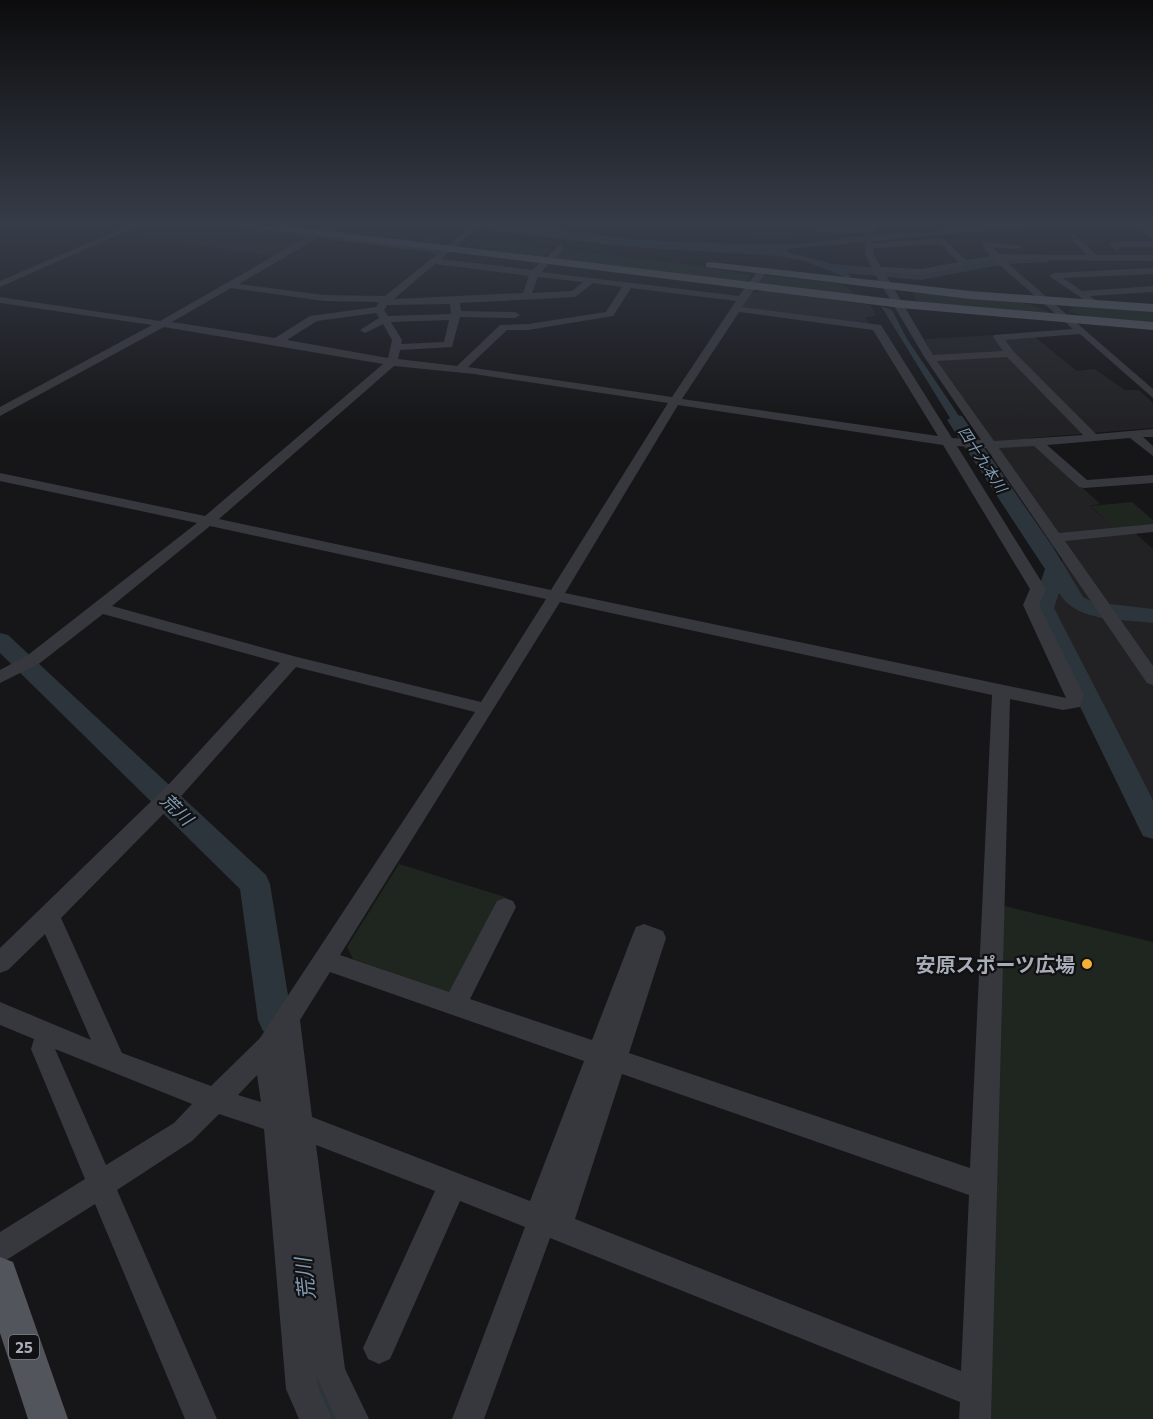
<svg xmlns="http://www.w3.org/2000/svg" width="1153" height="1419" viewBox="0 0 1153 1419" font-family="Commissioner,'Noto Sans JP',sans-serif">
  <rect width="100%" height="100%" fill="#161618"/>
  <!-- built -->
  <g fill="#222225">
    <polygon points="141,226 230,226 309,236 274,256 121,235"/>
    <polygon points="602,226 818,226 817,233 793,235 794,239 704,238 598,230"/>
    <polygon points="766,291 870,305 876,316 865,317 869,324 741,307 750,293"/>
    <polygon points="1030,333 1077,371 1095,369 1125,390 1139,390 1153,403 1153,428 1030,438 1100,504 1090,506 1120,533 1135,533 1153,549 1153,800 1049,609 1066,546 930,352 925,339"/>
  </g>
  <!-- green -->
  <g fill="#1e261f">
    <polygon points="339,226 368,226 449,236 438,244 331,230"/>
    <path d="M 1050,226 C 1067,226 1076,225 1092,230 C 1109,235 1126,224 1142,234 L 1030,236 L 980,233 Z"/>
    <polygon points="476,238 550,249 542,257 465,246"/>
    <polygon points="564,250 685,264 751,275 745,282 555,258"/>
    <polygon points="764,275 842,284 860,297 759,283"/>
    <polygon points="912,292 1030,304 1051,313 1049,316 924,303 916,300"/>
    <path d="M 1068,305 L 1153,310 L 1153,323 L 1084,317 C 1078,313 1073,314 1068,310 L 1074,309 Z"/>
    <polygon points="1132,502 1153,520 1153,525 1114,528 1091,506"/>
    <polygon points="399,864 505,897 456,995 353,959 347,947"/>
    <polygon points="1001,905 1153,942 1153,1419 980,1419"/>
  </g>
  <!-- water -->
  <g fill="#2c353c">
    <polygon points="454,226 525,226 640,240 742,244 802,244 860,236 967,229 977,226 1043,226 787,249 787,252 870,274 845,272 851,277 848,278 804,261 779,256 630,247"/>
    <polygon points="881,306 892,310 907,339 976,441 963,439"/>
  </g>
  <g fill="none" stroke-linecap="round" stroke-linejoin="round">
    <!-- river -->
    <g fill="#2c353c" fill-rule="evenodd">
      <polygon points="1044,255 1050,259 1048,262 1006,264 921,280 833,272 827,268 833,264 921,272 1006,256"/>
      <path d="M 956,415 L 962,416 L 1053,547 L 1083,597 L 1093,602 L 1153,609 L 1153,623 C 1122,619 1077,623 1059,593 L 1054,608 L 1153,800 L 1153,839 L 1143,836 L 1139,828 L 1032,608 L 1045,569 L 947,420 Z"/>
      <polygon points="0,633 8,635 266,875 270,884 292,1020 287,1031 275,1036 263,1031 258,1020 240,889 0,653"/>
      <path d="M 313,1348 L 329,1354 L 336,1378 L 356,1419 L 309,1419 C 296,1394 286,1382 297,1354 Z"/>
    </g>
    <!-- minor -->
    <g fill="#37383d" fill-rule="evenodd">
      <polygon points="128,226 138,226 0,287 0,281"/>
      <path d="M 234,226 L 255,226 L 314,233 L 327,226 L 336,226 L 324,234 L 441,251 L 471,226 L 480,226 L 441,259 L 532,270 L 561,244 L 564,249 L 541,272 L 739,296 L 759,269 L 765,269 L 767,271 L 742,307 L 881,325 L 952,438 L 981,440 L 925,358 L 872,269 L 865,254 L 866,233 L 822,233 L 818,231 L 818,226 L 826,226 L 826,229 L 869,229 L 870,226 L 878,226 L 873,235 L 873,243 L 943,238 L 966,260 L 990,256 L 982,244 L 986,241 L 1022,246 L 1018,249 L 993,247 L 999,254 L 1087,255 L 1070,237 L 1074,234 L 1097,255 L 1153,255 L 1153,261 L 1004,260 L 1153,389 L 1153,398 L 1080,334 L 1005,340 L 1014,352 L 1096,434 L 1153,429 L 1153,437 L 1143,437 L 1153,446 L 1153,456 L 1130,438 L 1047,445 L 1087,480 L 1153,475 L 1153,483 L 1084,488 L 1079,487 L 1034,446 L 999,448 L 1059,533 L 1153,524 L 1153,532 L 1065,541 L 1153,666 L 1153,685 L 1147,683 L 986,448 L 957,446 L 1046,589 L 1039,605 L 1084,695 L 1080,707 L 1063,710 L 1010,699 L 991,1419 L 959,1419 L 960,1402 L 550,1238 L 484,1419 L 452,1419 L 525,1227 L 460,1201 L 390,1359 L 379,1364 L 368,1359 L 363,1348 L 435,1191 L 316,1145 L 345,1369 L 369,1419 L 336,1419 L 317,1377 L 318,1387 L 332,1419 L 299,1419 L 286,1389 L 264,1129 L 219,1114 L 192,1141 L 117,1190 L 217,1419 L 185,1419 L 95,1204 L 0,1264 L 0,1232 L 85,1179 L 31,1049 L 34,1039 L 0,1025 L 0,1002 L 91,1040 L 45,934 L 8,970 L 0,973 L 0,948 L 170,783 L 280,663 L 103,614 L 40,663 L 0,683 L 0,670 L 28,655 L 197,523 L 0,481 L 0,473 L 205,516 L 383,364 L 164,327 L 0,416 L 0,407 L 152,325 L 0,303 L 0,297 L 160,321 L 307,237 ZM 317,238 L 429,252 L 436,255 L 385,296 L 324,295 L 239,284 ZM 941,244 L 958,262 L 922,269 L 881,267 L 873,254 L 873,248 ZM 994,260 L 1073,329 L 994,335 L 993,337 L 1003,351 L 933,355 L 884,272 L 922,275 ZM 435,264 L 529,276 L 523,293 L 394,299 ZM 538,277 L 583,282 L 572,291 L 532,293 ZM 593,283 L 622,287 L 606,312 L 528,324 L 500,325 L 457,366 L 398,359 L 400,350 L 452,347 L 460,317 L 515,318 L 520,315 L 515,312 L 461,311 L 460,303 L 575,297 ZM 231,288 L 324,301 L 379,302 L 376,307 L 310,316 L 275,338 L 172,322 ZM 631,288 L 736,301 L 672,397 L 468,367 L 507,330 L 528,330 L 613,316 ZM 450,304 L 451,314 L 388,316 L 384,310 L 387,305 ZM 739,312 L 873,330 L 938,436 L 682,399 ZM 376,313 L 379,318 L 360,330 L 365,333 L 383,324 L 392,340 L 388,358 L 287,340 L 317,321 ZM 449,320 L 444,342 L 401,344 L 402,340 L 391,322 ZM 1007,357 L 1083,435 L 994,441 L 937,361 ZM 394,366 L 474,374 L 668,403 L 551,590 L 219,519 ZM 678,405 L 943,445 L 1030,589 L 1023,605 L 1066,698 L 565,593 ZM 210,526 L 546,599 L 481,702 L 293,656 L 112,606 ZM 560,602 L 992,695 L 970,1168 L 629,1053 L 666,938 L 663,931 L 644,924 L 636,927 L 633,934 L 592,1040 L 470,999 L 516,907 L 513,901 L 505,898 L 497,901 L 449,992 L 340,955 ZM 296,667 L 475,712 L 260,1038 L 211,1086 L 122,1053 L 61,918 L 184,793 ZM 330,972 L 584,1061 L 530,1201 L 312,1117 L 300,1020 ZM 55,1049 L 192,1104 L 174,1123 L 106,1165 ZM 622,1074 L 969,1195 L 961,1371 L 575,1219 ZM 257,1075 L 261,1102 L 238,1095 Z"/>
      <polygon points="1132,226 1141,226 1153,233 1153,239"/>
      <polygon points="1153,241 1153,247 1121,247 1117,251 1109,245 1113,242"/>
      <polygon points="1153,268 1153,274 1063,278 1082,291 1153,286 1153,292 1090,296 1100,304 1095,307 1049,276 1054,273"/>
    </g>
    <!-- major -->
    <g fill="#53555c" fill-rule="evenodd">
      <polygon points="261,226 288,226 901,300 1153,322 1153,330 901,308 266,229"/>
      <polygon points="710,262 970,291 1153,304 1153,312 970,299 706,267 706,263"/>
      <polygon points="0,1257 13,1262 68,1419 28,1419 0,1333"/>
    </g>
  </g>
  <!-- sky -->
  <linearGradient id="sky" x2="0" y2="1"><stop stop-color="#0c0c0d"/><stop offset="0.53" stop-color="#363c48"/><stop offset="1" stop-color="#363c48" stop-opacity="0"/></linearGradient>
  <rect width="1153" height="424" fill="url(#sky)"/>
  <!-- markers -->
  <circle fill="#f2b134" stroke="#111113" stroke-width="2" cx="1087" cy="964" r="6"/>
  <g text-anchor="middle" dominant-baseline="central" stroke-width="4.5" stroke-linejoin="round" paint-order="stroke">
    <!-- far-water labels -->
    <g font-size="15" font-style="italic" fill="#7f9bb3" stroke="#111113">
      <text transform="translate(983 459) rotate(57)">四十九本川</text>
    </g>
    <!-- shield labels -->
    <rect fill="#111113" stroke="#7b7e86" stroke-width="1.5" x="9" y="1335" width="30" height="24" rx="4.5"/>
    <g font-size="15" font-weight="bold" fill="#a8adb8">
      <text x="24" y="1347">25</text>
    </g>
    <!-- water labels -->
    <g font-size="18" font-style="italic" fill="#7f9bb3" stroke="#111113">
      <text transform="translate(177 809) rotate(44)">荒川</text>
    </g>
    <!-- near-poi labels -->
    <g font-size="20" font-weight="bold" fill="#a8adb8" stroke="#111113" text-anchor="end">
      <text x="1075" y="964">安原スポーツ広場</text>
    </g>
    <!-- near-water labels -->
    <g font-size="21" font-style="italic" fill="#7f9bb3" stroke="#111113">
      <text transform="translate(304 1279) rotate(-96)">荒川</text>
    </g>
  </g>
</svg>
